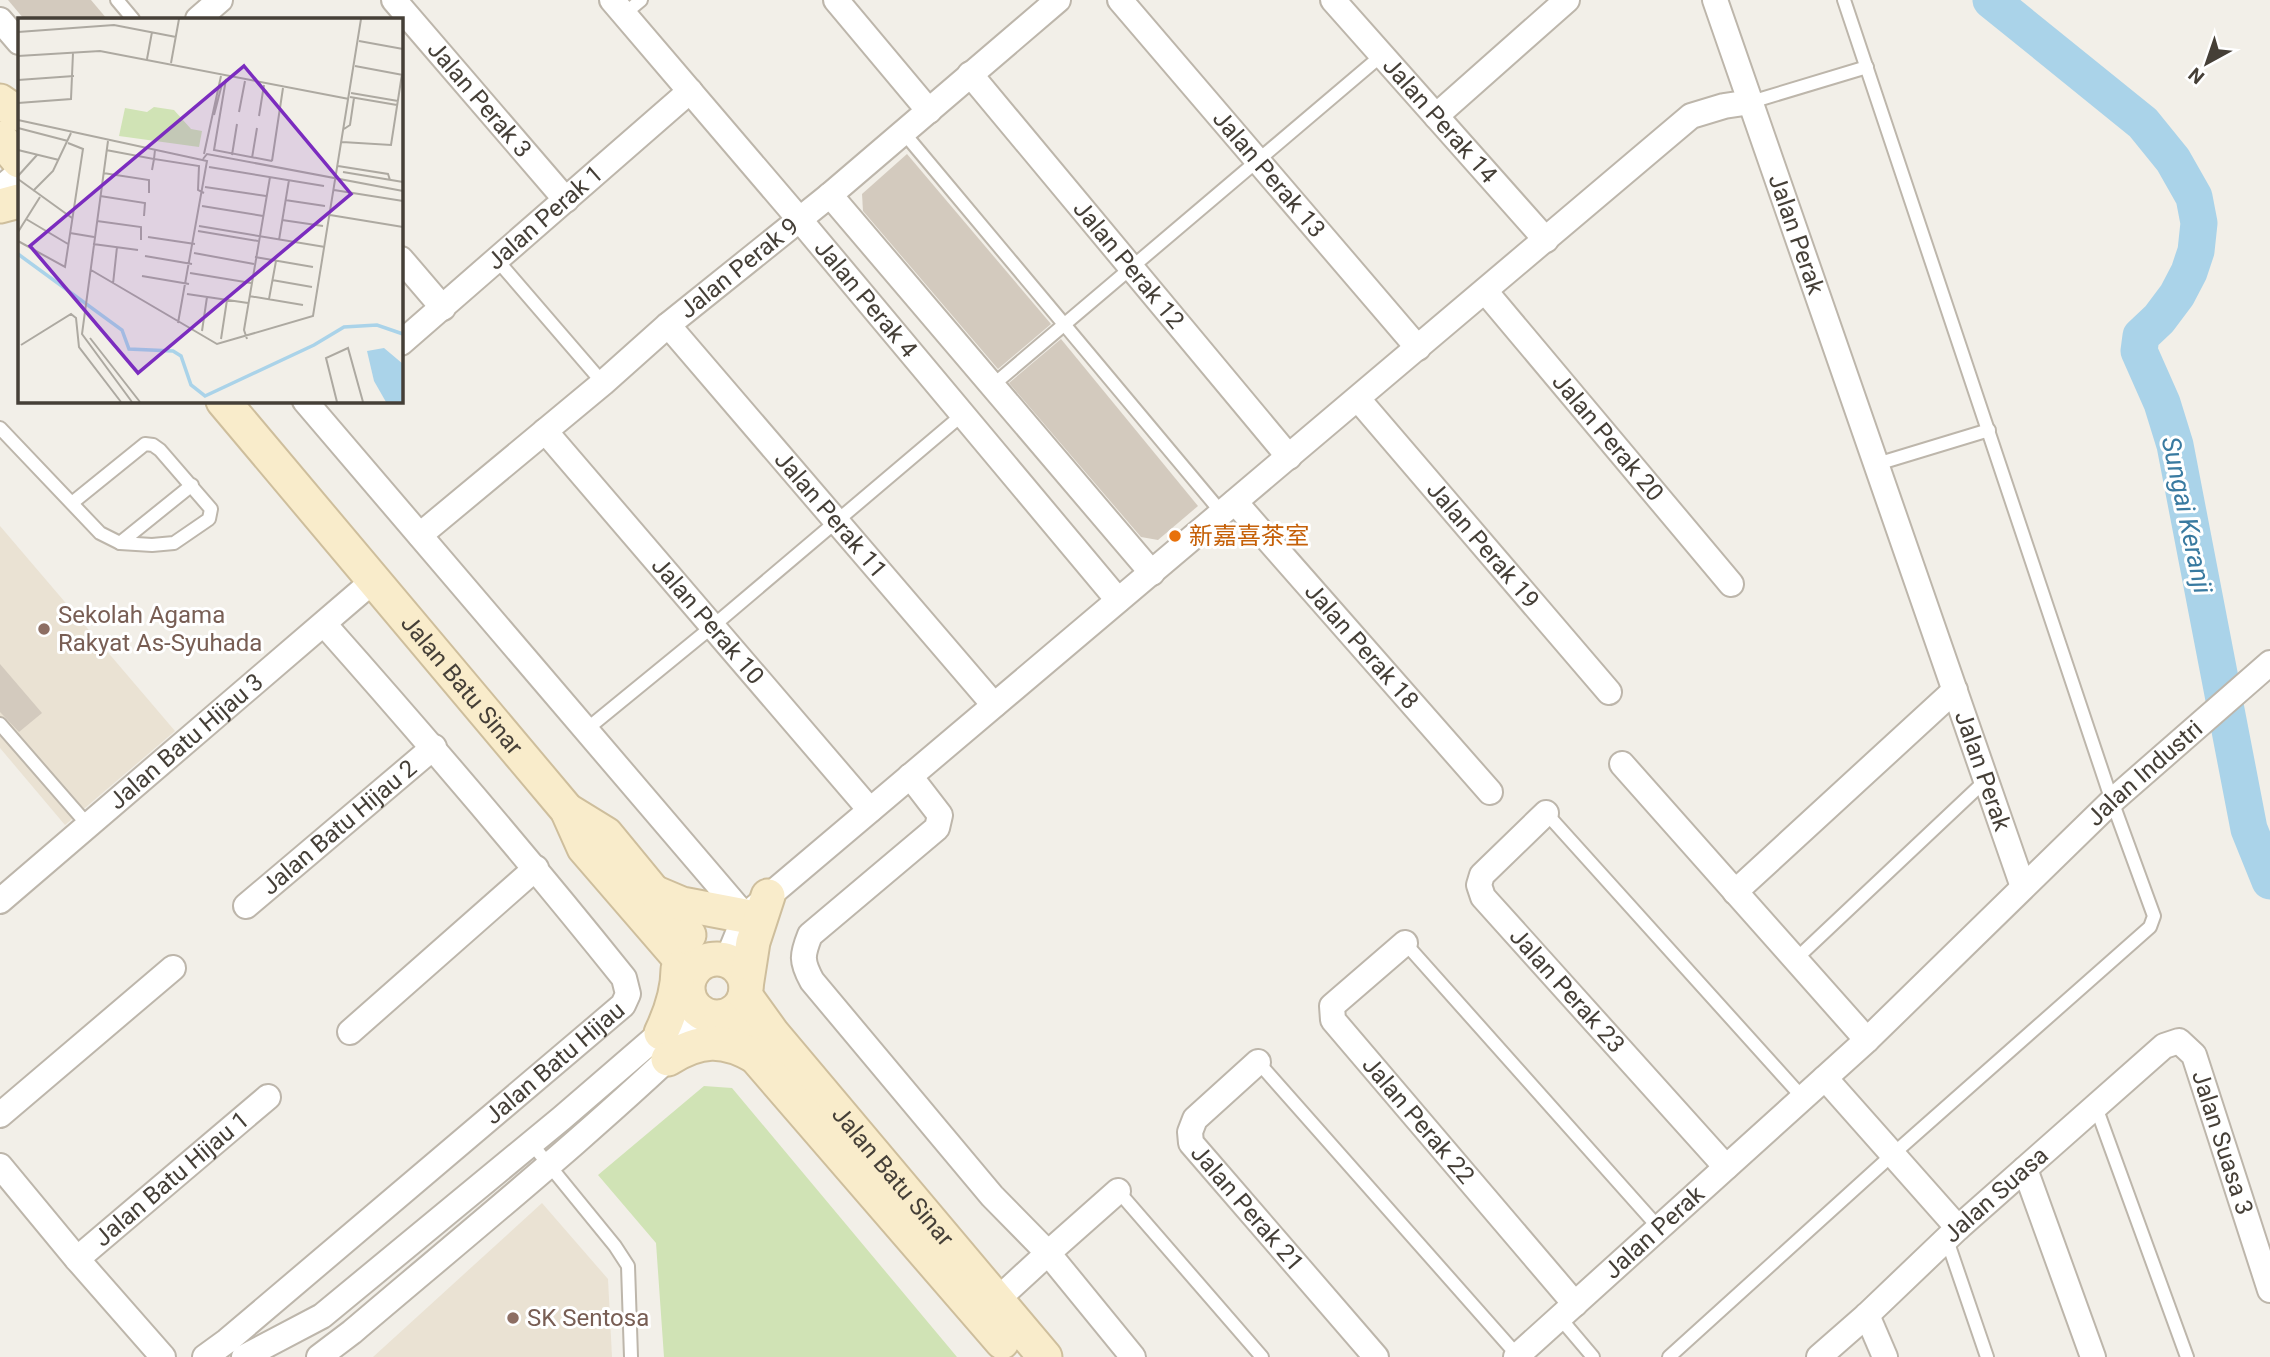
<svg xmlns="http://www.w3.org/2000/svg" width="2270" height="1357" viewBox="0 0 2270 1357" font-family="Roboto,'Noto Sans SC',sans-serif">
  <rect width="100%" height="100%" fill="#f2efe8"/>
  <!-- education -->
  <g fill="#eae2d3">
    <polygon points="0,526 175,731 65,825 0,748"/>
    <polygon points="542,1203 608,1279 612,1357 373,1357"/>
  </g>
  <!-- green -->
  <polygon fill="#d0e3b5" points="704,1086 732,1088 957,1357 664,1357 656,1243 598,1175"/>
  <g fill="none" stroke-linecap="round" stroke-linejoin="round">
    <!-- river -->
    <polyline stroke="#aad3e9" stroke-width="37" points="1991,0 2143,123 2173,160 2194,197 2199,223 2196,251 2189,272 2177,295 2159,319 2141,336 2139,351 2162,403 2175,445 2249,829 2270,881"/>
  </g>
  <!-- building -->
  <g fill="#d3cabe">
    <polygon points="8,0 91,0 107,19 24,19"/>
    <polygon points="907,154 1051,324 998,369 863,211 862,194"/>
    <polygon points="1061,339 1198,506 1158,540 1141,537 1009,383"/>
    <polygon points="0,664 42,713 19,732 0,712"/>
  </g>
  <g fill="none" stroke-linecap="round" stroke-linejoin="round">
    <defs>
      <g id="lane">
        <polyline points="117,0 133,19"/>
        <polyline points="624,14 641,0"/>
        <polyline points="1751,102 1867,67"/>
        <polyline points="904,133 1222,513"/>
        <polyline points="497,260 603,383"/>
        <polyline points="993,385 1382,55"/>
        <polyline points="0,428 100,533 120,543 192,485"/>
        <polyline points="1877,464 1989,430"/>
        <polyline points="72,503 145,444 153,445 160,450 211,509 209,519 174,543 152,545 120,543"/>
        <polyline points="0,724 87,824"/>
        <polyline points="587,729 713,626 962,415"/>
        <polyline points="1546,813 1803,1098"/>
        <polyline points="1405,943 1659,1228"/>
        <polyline points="1796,959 1986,780"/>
        <polyline points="1258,1062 1518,1356"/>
        <polyline points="2096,1107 2187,1357"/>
        <polyline points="531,1143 615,1246 628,1266 631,1357"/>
        <polyline points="1118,1191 1262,1357"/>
        <polyline points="1947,1240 1987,1357"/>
        <polyline points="1560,1318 1593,1357"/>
        <polyline points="1669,1357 1892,1155 2150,927 2154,916 2112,801 1844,0"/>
      </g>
      <g id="street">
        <path id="s1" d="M 394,0 L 566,200"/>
        <path id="s2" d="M 612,0 L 800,220 L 1118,600"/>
        <polyline points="836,0 929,111"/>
        <path id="s3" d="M 1120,0 L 1418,348"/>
        <path id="s4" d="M 1333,0 L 1546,240"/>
        <path id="s5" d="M 1715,0 L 2023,887"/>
        <polyline points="198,19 220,0"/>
        <polyline points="0,20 19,42"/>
        <path id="s6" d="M 970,74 L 1289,457"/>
        <polyline points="1436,116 1567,0"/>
        <polyline points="0,189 19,173"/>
        <polyline points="830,195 1152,573"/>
        <polyline points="401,259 443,308"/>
        <path id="s7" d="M 1485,291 L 1731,584"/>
        <path id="s8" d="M 668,325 L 994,705"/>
        <path id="s9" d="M 401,343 L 690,91"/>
        <path id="s10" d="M 1358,399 L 1609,692"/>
        <polyline points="305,401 745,916"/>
        <path id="s11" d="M 545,431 L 870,810"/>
        <path id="s12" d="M 1235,502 L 1490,792"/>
        <path id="s13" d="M 420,535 L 603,383 L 668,325 L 830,195 L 1058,0"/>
        <polyline points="1622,764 1867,1040"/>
        <path d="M 910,776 L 940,815 L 937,828 L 810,935 C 802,955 801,961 812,981 L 992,1196 L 1048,1253 L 997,1300"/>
        <path id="s14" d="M 1546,813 L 1482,875 L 1479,885 L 1483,897 L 1726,1167"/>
        <polyline points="1735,892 1955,690"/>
        <path id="s15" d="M 0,901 L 373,581"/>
        <path id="s16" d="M 246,906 L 434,747"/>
        <path id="s17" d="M 1405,943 L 1332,1006 L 1333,1020 L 1575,1304"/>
        <polyline points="727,960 745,916 1691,116 1724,106 1751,102"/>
        <polyline points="350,1032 536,868"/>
        <path id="s18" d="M 1258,1062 L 1195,1119 L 1190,1132 L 1191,1143 L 1376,1357"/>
        <polyline points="1825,1078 1958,1228"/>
        <polyline points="0,1115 173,968"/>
        <polyline points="0,1166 77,1259 163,1357"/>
        <polyline points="2025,1169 2093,1357"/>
        <polyline points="1118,1191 1048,1253 1133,1357"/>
        <path id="s19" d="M 77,1259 L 268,1097"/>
        <polyline points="1867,1315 1885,1357"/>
        <path id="s20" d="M 205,1357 L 227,1341 L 623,1005 L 628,994 L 624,978 C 527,857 427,740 324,624"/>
        <polyline points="244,1357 322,1316 562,1118 693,1005"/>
        <path d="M 319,1357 L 352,1332 C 473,1229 598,1128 712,1017"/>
        <path id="s21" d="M 1516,1357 L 1867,1040 L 2112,801 L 2270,663"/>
        <path id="s22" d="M 1819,1357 L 1867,1315 L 1958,1228 L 2164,1046 L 2179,1041 L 2194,1055 L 2270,1290"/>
      </g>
      <g id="secondary">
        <polyline points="0,101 19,114"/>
        <polyline points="0,138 19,161"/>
        <polyline points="0,206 19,201"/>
        <path id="s23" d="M 223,401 L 567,810 L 584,848 L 692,973"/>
        <polyline points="567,810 606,834 689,935"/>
        <polyline points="656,893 682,904 745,916"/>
        <circle cx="717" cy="988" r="29"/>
        <polyline points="746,987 753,942 768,896"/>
        <path id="s24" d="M 745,995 L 773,1034 L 1045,1357"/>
        <polyline points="721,1017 1002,1342"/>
        <path d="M 661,1033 C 671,1012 678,992 678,969"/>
        <path d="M 668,1059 C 700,1039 723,1038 756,1057"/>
      </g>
    </defs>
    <!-- lane casing -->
    <use href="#lane" stroke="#bdb6ab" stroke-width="16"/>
    <!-- street casing -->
    <use href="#street" stroke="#bdb6ab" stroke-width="28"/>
    <!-- secondary casing -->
    <use href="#secondary" stroke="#cebe9c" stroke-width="37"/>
    <!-- lane -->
    <use href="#lane" stroke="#fff" stroke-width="12"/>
    <!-- street -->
    <use href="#street" stroke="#fff" stroke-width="24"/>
    <!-- secondary -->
    <use href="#secondary" stroke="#f9eccb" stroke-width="33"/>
  </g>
  <!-- markers -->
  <circle fill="#e8710a" stroke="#fff" stroke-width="2.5" cx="1175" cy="536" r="7"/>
  <g fill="#8d6e63" stroke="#fff" stroke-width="2.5">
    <circle cx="44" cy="629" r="7"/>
    <circle cx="513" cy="1318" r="7"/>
  </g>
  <g text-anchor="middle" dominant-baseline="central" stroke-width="6" stroke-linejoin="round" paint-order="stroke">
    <!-- street labels -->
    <g font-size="24" fill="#453f37" stroke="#fff">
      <text stroke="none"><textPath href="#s1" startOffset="131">Jalan Perak 3</textPath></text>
      <text stroke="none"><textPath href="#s4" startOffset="161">Jalan Perak 14</textPath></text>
      <text stroke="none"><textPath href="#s3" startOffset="229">Jalan Perak 13</textPath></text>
      <text stroke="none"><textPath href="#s9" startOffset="191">Jalan Perak 1</textPath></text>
      <text stroke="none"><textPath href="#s5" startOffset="248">Jalan Perak</textPath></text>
      <text stroke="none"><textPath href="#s6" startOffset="248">Jalan Perak 12</textPath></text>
      <text stroke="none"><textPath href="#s13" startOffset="416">Jalan Perak 9</textPath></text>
      <text stroke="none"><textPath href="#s2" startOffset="392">Jalan Perak 4</textPath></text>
      <text stroke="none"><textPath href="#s7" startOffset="191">Jalan Perak 20</textPath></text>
      <text stroke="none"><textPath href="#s8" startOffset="250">Jalan Perak 11</textPath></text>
      <text stroke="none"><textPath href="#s10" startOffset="192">Jalan Perak 19</textPath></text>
      <text stroke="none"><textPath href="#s11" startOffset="250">Jalan Perak 10</textPath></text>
      <text stroke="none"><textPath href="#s12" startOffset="192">Jalan Perak 18</textPath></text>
      <text stroke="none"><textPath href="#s23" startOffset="371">Jalan Batu Sinar</textPath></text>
      <text stroke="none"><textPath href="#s15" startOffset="245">Jalan Batu Hijau 3</textPath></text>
      <text stroke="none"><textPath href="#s5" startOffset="816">Jalan Perak</textPath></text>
      <text stroke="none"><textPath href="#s21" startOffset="858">Jalan Industri</textPath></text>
      <text stroke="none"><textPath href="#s16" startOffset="122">Jalan Batu Hijau 2</textPath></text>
      <text stroke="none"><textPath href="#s14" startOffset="238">Jalan Perak 23</textPath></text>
      <text stroke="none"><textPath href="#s20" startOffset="457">Jalan Batu Hijau</textPath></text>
      <text stroke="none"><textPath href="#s17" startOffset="242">Jalan Perak 22</textPath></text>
      <text stroke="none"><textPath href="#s22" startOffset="593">Jalan Suasa 3</textPath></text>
      <text stroke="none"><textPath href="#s24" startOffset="234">Jalan Batu Sinar</textPath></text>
      <text stroke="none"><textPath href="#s19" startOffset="124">Jalan Batu Hijau 1</textPath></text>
      <text stroke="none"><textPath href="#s22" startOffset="240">Jalan Suasa</textPath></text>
      <text stroke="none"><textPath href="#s18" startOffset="196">Jalan Perak 21</textPath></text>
      <text stroke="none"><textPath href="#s21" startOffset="186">Jalan Perak</textPath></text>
    </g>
    <!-- food labels -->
    <g font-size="24" fill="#c56008" stroke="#fff" text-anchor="start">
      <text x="1189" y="536">新嘉喜茶室</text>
    </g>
    <!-- education labels -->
    <g font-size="24" fill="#785e54" stroke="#fff" text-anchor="start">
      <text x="58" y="615">Sekolah Agama<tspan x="58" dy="28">Rakyat As-Syuhada</tspan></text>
      <text x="527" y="1318">SK Sentosa</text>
    </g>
    <!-- water labels -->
    <g font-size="26" font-style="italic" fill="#397aa0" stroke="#fff">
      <text transform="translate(2187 515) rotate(78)">Sungai Keranji</text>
    </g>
  </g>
  <!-- overview -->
  <g transform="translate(18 18)">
    <rect width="385" height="385" fill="#f2efe8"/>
    <path d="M 136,89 L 156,92 L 173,111 L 184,113 L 181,129 L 101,118 L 107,90 L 129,94 Z" fill="#d0e3b5"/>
    <path d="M 366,330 L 385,346 L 385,384 L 368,384 L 356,363 L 349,333 Z" fill="#aad3e9"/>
    <path fill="none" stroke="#aad3e9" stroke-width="3.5" d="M 0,236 L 104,312 L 111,331 L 155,333 L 163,338 L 173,367 L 187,378 L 296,327 L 326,309 L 359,307 L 385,316"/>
    <path fill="none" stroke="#ada9a1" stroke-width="2" d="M 0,14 L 96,7 L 158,19M 341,23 L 385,31M 0,38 L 82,33 L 331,81M 129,41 L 134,14M 153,45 L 161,1M 337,48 L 385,57M 208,61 L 196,132 L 254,143M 0,62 L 56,58M 333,75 L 380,83M 332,79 L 379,87M 0,85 L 53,81 L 55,35M 221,94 L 227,63M 196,97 L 204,66M 241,98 L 246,67M 0,102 L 189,143 L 160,305M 0,110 L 50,123M 326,111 L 332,107 L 336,80M 90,123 L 64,316 L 114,384M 324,124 L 373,127 L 384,56M 0,132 L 41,142M 88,132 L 136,141 L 134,152M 137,132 L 136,141 L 181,148 L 180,172 L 186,175M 186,136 L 203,58M 214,137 L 219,106M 234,140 L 239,110M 185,141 L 189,136 L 385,173M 254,143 L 265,70M 320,148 L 370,156 L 372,162M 191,149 L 306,168M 325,154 L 385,164M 85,155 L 131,162 L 131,175M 0,158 L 19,137M 0,161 L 54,200M 187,169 L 248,178M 316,172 L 385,183M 15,173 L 35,153 L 53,115M 82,178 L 127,185 L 126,198M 267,182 L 307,188M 184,188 L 245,198M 312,197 L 385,209M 8,201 L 50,226M 264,202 L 305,208M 79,203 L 123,209 L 123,222M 181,208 L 307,229M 180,213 L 240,223M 0,214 L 22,179M 52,215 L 76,219M 130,219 L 177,226M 261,222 L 271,162M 0,223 L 47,249 L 65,131 L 50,125M 75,226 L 120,232M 176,235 L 236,246M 127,238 L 174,246M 237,239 L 295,249M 73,252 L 199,326 L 295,298 L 343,1M 172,255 L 233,265M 124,258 L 171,266M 254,262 L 294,269M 95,266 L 99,229M 169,276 L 230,285M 231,278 L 285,287M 251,281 L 258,243M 184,313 L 189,279M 72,320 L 122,384M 203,321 L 209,282M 229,321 L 226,312 L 252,159M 3,327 L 53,296 L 58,300 L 61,329 L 103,384M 319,384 L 308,340 L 330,330 L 345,384"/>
    <path fill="#7b2cbf" fill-opacity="0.15" stroke="#7b2cbf" stroke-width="3.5" d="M 226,48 L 333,176 L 120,355 L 12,228 Z"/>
    <rect width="385" height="385" fill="none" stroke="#453f37" stroke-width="3.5"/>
  </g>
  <!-- north arrow -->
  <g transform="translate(2207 63) rotate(220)" stroke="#ffffff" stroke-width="5" paint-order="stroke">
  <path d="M0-5L12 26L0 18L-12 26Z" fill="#453f37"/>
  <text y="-10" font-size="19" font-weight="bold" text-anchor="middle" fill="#453f37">N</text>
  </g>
</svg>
